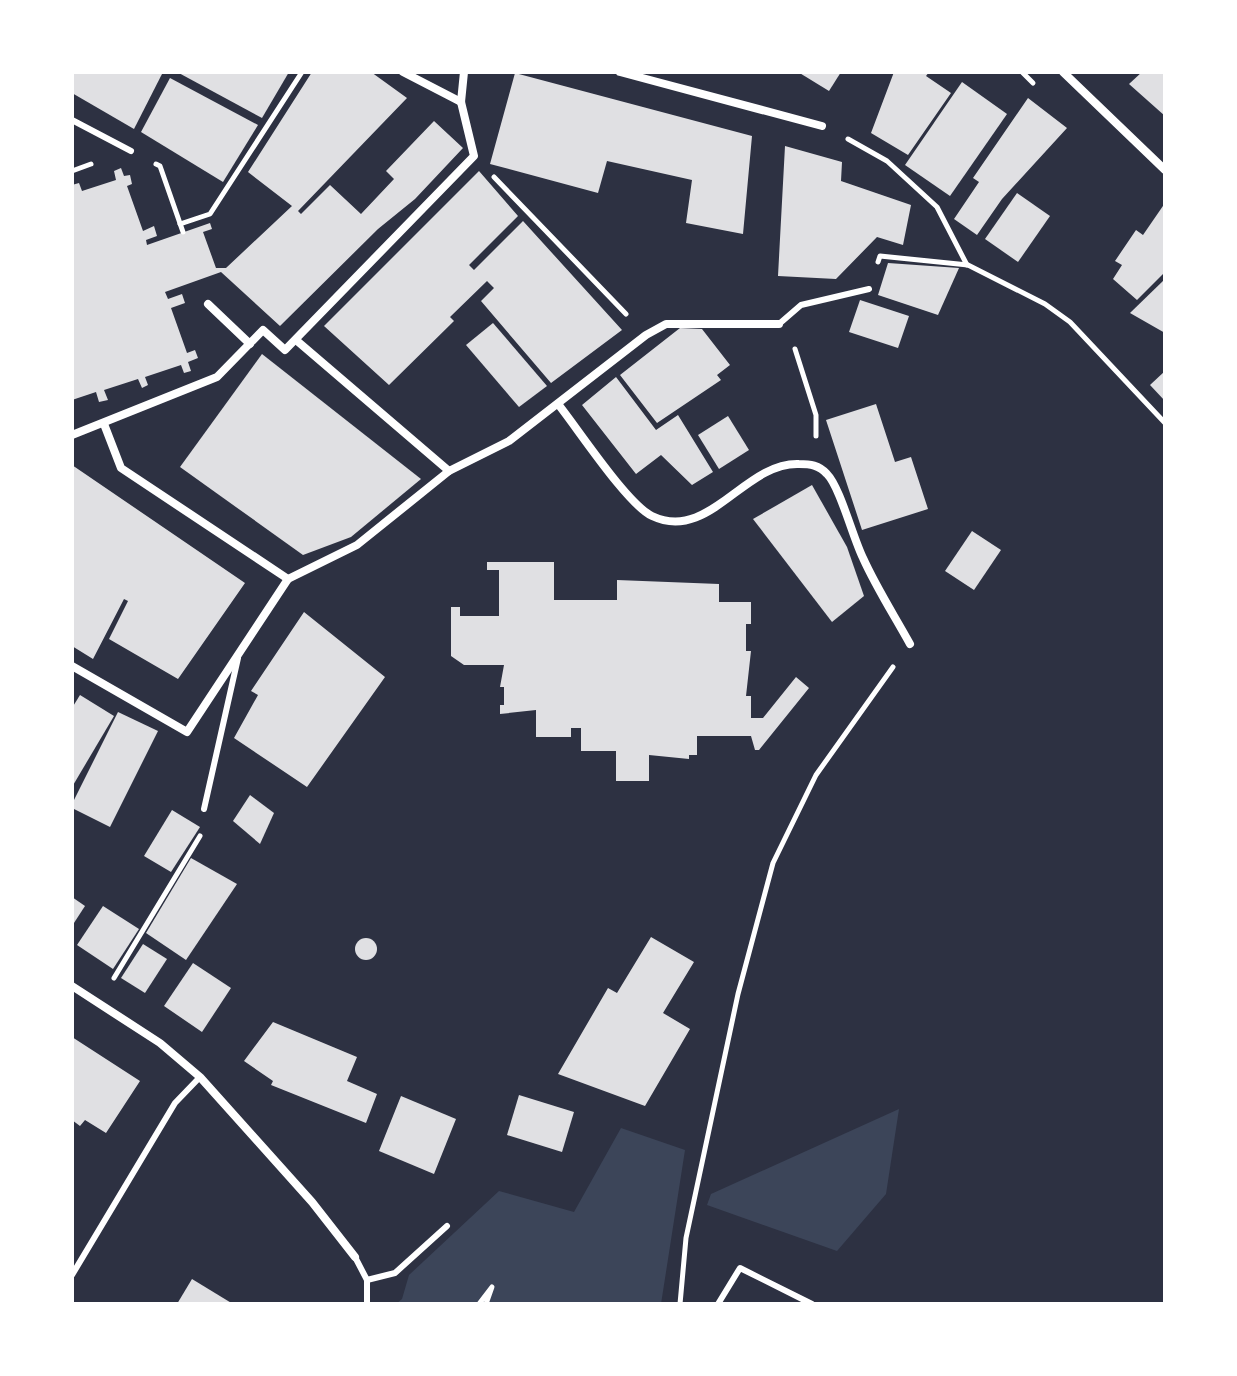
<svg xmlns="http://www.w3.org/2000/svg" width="1237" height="1376" viewBox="0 0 1237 1376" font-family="'DejaVu Sans',sans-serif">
  <rect width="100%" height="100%" fill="#2d3142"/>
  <!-- green -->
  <g fill="#3c4559">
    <polygon points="899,1109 886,1194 837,1251 707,1205 711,1194"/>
    <polygon points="621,1128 685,1150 661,1304 396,1304 402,1299 409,1275 499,1191 574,1212"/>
  </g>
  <!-- building -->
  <g fill="#e0e0e3">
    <polygon points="72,72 163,72 134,129 72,93"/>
    <polygon points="177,72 289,72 262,118"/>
    <polygon points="312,72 371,72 407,98 298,211 301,214 330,185 361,214 394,179 386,171 434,121 463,148 415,199 378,229 280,326 221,272 165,292 168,299 182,294 185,303 171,308 187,353 195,350 198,358 188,362 191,371 184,373 181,365 145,377 148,385 142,388 138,379 104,390 108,400 99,402 96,392 72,400 72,185 79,183 82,191 116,180 114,171 121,168 124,176 130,175 132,184 127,186 143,231 154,226 157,236 146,240 147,245 210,223 212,229 203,232 216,268 226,268 292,206 248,172"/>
    <polygon points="798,72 841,72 829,91"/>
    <polygon points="894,72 929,72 926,76 951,93 908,155 871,133"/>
    <polygon points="1142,72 1165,72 1165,116 1129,84"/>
    <polygon points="515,73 752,136 743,234 686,223 692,180 607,161 598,193 490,164"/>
    <polygon points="170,78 258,125 223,182 141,132"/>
    <polygon points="962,82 1007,114 950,196 905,165"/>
    <polygon points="1028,98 1067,128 1002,199 977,235 954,219 979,182 973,178"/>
    <polygon points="785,146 842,162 841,181 911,205 903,245 877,237 836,279 778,276"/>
    <polygon points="479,171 518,216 469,265 474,270 523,221 622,330 551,383 481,301 494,288 487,281 450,317 454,321 389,385 324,326"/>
    <polygon points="1017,193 1050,216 1018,262 985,239"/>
    <polygon points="1165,203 1165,272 1137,300 1113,279 1122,265 1115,261 1136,230 1143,235"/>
    <polygon points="888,263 959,268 938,315 878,295"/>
    <polygon points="1165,279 1165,333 1130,313"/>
    <polygon points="860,300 909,316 898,348 849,332"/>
    <polygon points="493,323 547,386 519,407 466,345"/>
    <polygon points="680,328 702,329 730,365 717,375 721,380 657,423 620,375"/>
    <polygon points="262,354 421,479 351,537 303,555 180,467"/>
    <polygon points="1165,371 1165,401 1150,385"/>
    <polygon points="616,377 656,430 678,415 713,472 692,485 661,455 636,474 582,405"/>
    <polygon points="876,404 895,462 911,457 928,509 862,530 826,420"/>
    <polygon points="728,416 749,450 719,469 698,435"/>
    <polygon points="72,465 245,583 178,679 109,639 128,601 124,599 93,659 72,646"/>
    <polygon points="812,485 847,547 864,596 832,622 753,519"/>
    <polygon points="972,531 1001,550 974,590 945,571"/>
    <polygon points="487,562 554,562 554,600 617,600 617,580 719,584 719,602 751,602 751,624 746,624 746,651 751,651 746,696 751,696 751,718 763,718 796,677 809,688 759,750 755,750 751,736 697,736 697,755 689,755 689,759 649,755 649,781 616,781 616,751 581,751 581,728 571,728 571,737 536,737 536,710 500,714 500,705 504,705 504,687 500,687 504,665 464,665 451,656 451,607 460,607 460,616 499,616 499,570 487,570"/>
    <polygon points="304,612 385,677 307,787 234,738 258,695 251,691"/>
    <polygon points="80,695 114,716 72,787 72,708"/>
    <polygon points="118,712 158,731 110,827 72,808 72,804"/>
    <polygon points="250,795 274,813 260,844 233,821"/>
    <polygon points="172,810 200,827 171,872 144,856"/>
    <polygon points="191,858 237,884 186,960 146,933"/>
    <polygon points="72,897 85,906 72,926"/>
    <polygon points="103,906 139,929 113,969 77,945"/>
    <polygon points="651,937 694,962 663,1013 690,1029 645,1106 558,1074 608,988 617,993"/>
    <circle cx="366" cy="949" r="11"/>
    <polygon points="143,944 167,959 145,993 121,978"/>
    <polygon points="193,963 231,988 202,1032 164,1006"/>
    <polygon points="273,1022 357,1057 347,1081 377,1094 366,1123 271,1085 273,1081 244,1061"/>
    <polygon points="72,1037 140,1081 106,1133 85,1120 80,1126 72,1120"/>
    <polygon points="519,1095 574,1112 562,1152 507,1135"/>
    <polygon points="401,1096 456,1119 434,1174 379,1151"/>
    <polygon points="192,1279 233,1304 177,1304"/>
  </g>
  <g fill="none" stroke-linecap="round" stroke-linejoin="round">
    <!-- path -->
    <g stroke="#fff" stroke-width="5">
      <polyline points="1022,72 1033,83"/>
      <polyline points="848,139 887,161 937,207 967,265"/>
      <polyline points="156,164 160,166 183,232"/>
      <polyline points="72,171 91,164"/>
      <polyline points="494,177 626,314"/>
      <polyline points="180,224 210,214 302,72"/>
      <polyline points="878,262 880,256 968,265 1045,304 1070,322 1165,423"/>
      <polyline points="795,349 816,415 816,436"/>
      <polyline points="114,978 200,836"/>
      <polyline points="479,1304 492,1287 486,1304"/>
      <polyline points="680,1304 686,1238 738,994 773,863 816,775 893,667"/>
    </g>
    <!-- service -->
    <g stroke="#fff" stroke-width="6">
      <polyline points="72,120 131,151"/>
      <polyline points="779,324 801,305 869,289"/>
      <polyline points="204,809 238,658"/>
      <polyline points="355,1257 367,1280 367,1304"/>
      <polyline points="72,1275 175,1103 200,1077"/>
      <polyline points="367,1280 395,1273 447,1226"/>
      <polyline points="718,1304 740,1268 812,1304"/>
    </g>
    <!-- minor -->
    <g stroke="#fff" stroke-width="8">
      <polyline points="403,72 461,102"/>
      <polyline points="620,72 822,126"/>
      <polyline points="1063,72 1165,170"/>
      <polyline points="208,304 250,344"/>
      <polyline points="296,340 449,471"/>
      <path d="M 558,404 C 578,429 627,504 652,516 C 709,543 744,462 799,464 C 810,464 819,465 827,474 C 840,487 853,538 863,558 C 876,587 894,615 910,644"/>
      <polyline points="104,424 121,468 288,579"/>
      <polyline points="72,435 217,377 263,330 285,350 474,156 461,102 464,72"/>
      <polyline points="72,666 187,732 288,579 357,545 449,471 509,441 646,335 666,324 779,324"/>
      <polyline points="72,986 160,1043 200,1077 312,1202 355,1257"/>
    </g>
  </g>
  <!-- border -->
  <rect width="1237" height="1376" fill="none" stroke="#ffffff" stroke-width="148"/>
</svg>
